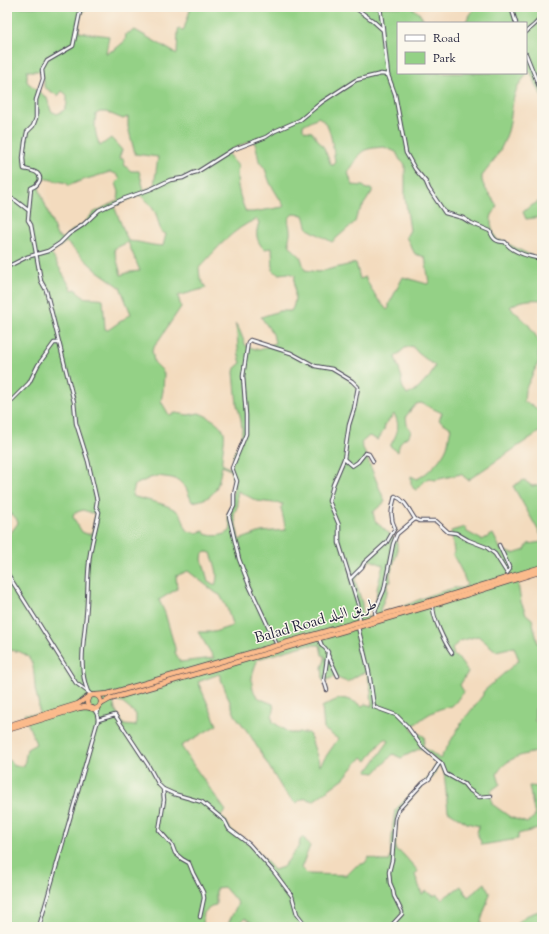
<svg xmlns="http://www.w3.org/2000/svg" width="549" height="934" viewBox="0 0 549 934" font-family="'Sorts Mill Goudy',Amiri,serif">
  <rect width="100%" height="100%" fill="#fbf7ec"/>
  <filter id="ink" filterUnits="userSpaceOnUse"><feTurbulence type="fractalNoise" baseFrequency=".025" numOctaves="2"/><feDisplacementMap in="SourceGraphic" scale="8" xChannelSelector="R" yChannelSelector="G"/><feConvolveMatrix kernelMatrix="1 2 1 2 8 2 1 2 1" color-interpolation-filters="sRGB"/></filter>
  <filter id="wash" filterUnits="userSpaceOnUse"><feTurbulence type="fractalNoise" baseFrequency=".012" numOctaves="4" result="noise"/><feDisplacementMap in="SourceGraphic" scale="16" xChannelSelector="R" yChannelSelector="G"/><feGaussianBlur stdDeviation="0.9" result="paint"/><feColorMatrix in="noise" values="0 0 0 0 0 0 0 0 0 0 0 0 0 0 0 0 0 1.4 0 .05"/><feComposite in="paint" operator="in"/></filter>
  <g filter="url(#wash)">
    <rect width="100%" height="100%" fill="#f3dbbe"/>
    <!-- green -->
    <g fill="#94d186" stroke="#5b7a60" fill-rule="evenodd">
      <path d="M 7,7 L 87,7 C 79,16 79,20 79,32 L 109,36 L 106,53 L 114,50 L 125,41 L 126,34 L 135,30 L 177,54 L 178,31 L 179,29 L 183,30 L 184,29 L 191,7 L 411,7 L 419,13 L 426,23 L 398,23 L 398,73 L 526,73 L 526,23 L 465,23 L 466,21 L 474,9 L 471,7 L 542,7 L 542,97 L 530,71 C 524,77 519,84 516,91 C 511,102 512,118 508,131 C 502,150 494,161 482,176 C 480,186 493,197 497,206 C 496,209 494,212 492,215 C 489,222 493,233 497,240 L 506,241 L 508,244 L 532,256 L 542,257 L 542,300 C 531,299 519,300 510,307 L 528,324 L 538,339 L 540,346 L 538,355 L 539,361 L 525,390 L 524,402 L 532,405 L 542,413 L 542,430 L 471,478 L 468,480 L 461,474 L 435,480 L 428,478 L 416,490 L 413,488 L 411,483 L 411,476 L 417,479 C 429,473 442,459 447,447 C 449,441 449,434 451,428 L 439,420 L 442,413 L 421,403 L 416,404 L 406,416 L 407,425 L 411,430 L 409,436 C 401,440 399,443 398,452 L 390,446 C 397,435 401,425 394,414 L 385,425 L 384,430 L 378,440 L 369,436 L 361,443 L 385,502 L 373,512 L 375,521 L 397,541 L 397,553 L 390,574 L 391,582 L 388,582 L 387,592 L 380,610 L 381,613 L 402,607 L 430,595 L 454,588 L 462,588 L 467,585 L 462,572 L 453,555 L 454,552 L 451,531 L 465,527 L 467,532 L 482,540 L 493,534 L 501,550 L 513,554 L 525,550 L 528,544 L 542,542 L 542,574 L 522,580 L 518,584 L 521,602 L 526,614 L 532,619 L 538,644 L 542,642 L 542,701 L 535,709 L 535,721 L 542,725 L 542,751 C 525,754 506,757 497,774 L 500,784 L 491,791 L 492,804 L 510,817 L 527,823 L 535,816 L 529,786 L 542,787 L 542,828 L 518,834 L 518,839 L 482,845 L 477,833 L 479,826 L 467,823 L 448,811 L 444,772 L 440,764 L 431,779 L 423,785 L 397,815 L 396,827 L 394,832 L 396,839 L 395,850 L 402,853 L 418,871 L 415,875 L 422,894 L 426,891 L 434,896 L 436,894 L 442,899 L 461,886 L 468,897 L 485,883 L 490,894 L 481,921 L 481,927 L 258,927 L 245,918 L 237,927 L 216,927 L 228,924 L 238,903 L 224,887 L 216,888 L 216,905 L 211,906 L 204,913 L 203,920 L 204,925 L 209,927 L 7,927 L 7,758 L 14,766 L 24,766 L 27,749 L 36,744 L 24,714 L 39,714 C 39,710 39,705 38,701 C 37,696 35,691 35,686 C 33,662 34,652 7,650 L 7,538 L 18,523 L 16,518 L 11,514 L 7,515 ZM 27,71 L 41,71 L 44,81 L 44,87 L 58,96 L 62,91 L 67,95 C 67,107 68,109 57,114 L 51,111 L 47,98 L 27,82 ZM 100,112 L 106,112 L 123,119 L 128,117 L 128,127 L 135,154 L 158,157 L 154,186 L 144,190 L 139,171 L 131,171 L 125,166 L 123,158 L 121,159 L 119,158 L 122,150 L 111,138 L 100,146 C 95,135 94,125 96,114 ZM 318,117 C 332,123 333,149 335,162 L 334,165 L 331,165 L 324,148 L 312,132 L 305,131 L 303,129 L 303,125 ZM 250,141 L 254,142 L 256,146 L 259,161 L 265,169 L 270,183 L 284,206 L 283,207 L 253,212 L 246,212 C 240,199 235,180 238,166 L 228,154 L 235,148 ZM 384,147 L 396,152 L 400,160 L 405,164 L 405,197 L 410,230 L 406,237 L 415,254 L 425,257 L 429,283 L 427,284 L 403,277 L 389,304 L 389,308 L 387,310 L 377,298 L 366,280 L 366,277 L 360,279 L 356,263 L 318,272 L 305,270 C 303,266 302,258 299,255 C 295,251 291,249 289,243 C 288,238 291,235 290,231 C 290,223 285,220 293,214 L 304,215 L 308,229 L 332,242 L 355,222 L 357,215 L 372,192 L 372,189 L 367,189 L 363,186 L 352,185 L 348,172 C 363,153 355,149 384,147 ZM 110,172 L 116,174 L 120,179 L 116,183 L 119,192 L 118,200 L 93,213 L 84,223 L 67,234 L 63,239 L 57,236 L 39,188 L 42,178 L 67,183 L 68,186 L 80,181 ZM 140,195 L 150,204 L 156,214 L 161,232 L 166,234 L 163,246 C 151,246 140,241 128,241 L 114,206 ZM 257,219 L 259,223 C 255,233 256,241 264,249 L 272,248 L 273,271 L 278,274 L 289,273 L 295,275 C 293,286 298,302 291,311 L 279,311 L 261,317 L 273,334 L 275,343 L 259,350 L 246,346 L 239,329 L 235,323 C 239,338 236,348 241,363 L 235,368 L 234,372 L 237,405 L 241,419 L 242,429 L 241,441 L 234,453 L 232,467 L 229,468 L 222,464 C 221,455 226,438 224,432 C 221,423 207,416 199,413 L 188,415 L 176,413 L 169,415 L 161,401 L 163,391 L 164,374 L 162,370 L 154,362 L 152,350 L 181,307 L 178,296 L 206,288 L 200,278 L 199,268 C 216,250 233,228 257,219 ZM 66,242 L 96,270 L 120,287 L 131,314 L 108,330 L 105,329 L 103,299 C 91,296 83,302 76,289 L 72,290 L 51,253 ZM 128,242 L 140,271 L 130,272 L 121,275 L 114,249 ZM 412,346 L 418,353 L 435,366 L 430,376 L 418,389 L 407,395 C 404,390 400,384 402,378 L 395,357 L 405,348 ZM 222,466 L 230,470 L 233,480 L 234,487 L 232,495 L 232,506 L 228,513 L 228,519 L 231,527 L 230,531 C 224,536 213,537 205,534 L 204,531 L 196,533 L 188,531 C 183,525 184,518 180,514 C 172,504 144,500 132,496 L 135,485 L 150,478 L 158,476 L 172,478 L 178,480 L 186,488 L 192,502 C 217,498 217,489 222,466 ZM 238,491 L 257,501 L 283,504 L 281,508 L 286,530 L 261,532 L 239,540 L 234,514 L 238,505 L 237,496 ZM 83,510 L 95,514 L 92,534 L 87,534 L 82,532 L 73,517 L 74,513 ZM 207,552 L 211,553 C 214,562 220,575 215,585 L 208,581 L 202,559 L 203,553 ZM 370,560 L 383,565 L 377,589 L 376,602 L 372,617 L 363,617 L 362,603 L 355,580 L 367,563 ZM 188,571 L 216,593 L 220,595 L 227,608 L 232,624 L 232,626 L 214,632 L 198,632 L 214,658 L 180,662 L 175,652 L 175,648 L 165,613 L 159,600 L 177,589 L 176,576 ZM 478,636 L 496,651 L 514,647 L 519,660 L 483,692 L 483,695 L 462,722 L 440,759 L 423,746 L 425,737 L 420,734 L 416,734 L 411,728 C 421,719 430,712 443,708 C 446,707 449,707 452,706 C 457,702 459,696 464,692 L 460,685 L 468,672 L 458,658 L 454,656 L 452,648 L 460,641 ZM 306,645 L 320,645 L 322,655 L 325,656 L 325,660 L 322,667 L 323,681 L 335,677 L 347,682 L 360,674 L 367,672 L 371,691 L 372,706 L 365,704 L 362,706 C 343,695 341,697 322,707 L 324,729 L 338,739 L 320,765 L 309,733 L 289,733 L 273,722 L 272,716 L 274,711 L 273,704 C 268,702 259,699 256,695 C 248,683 253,671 258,659 ZM 219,674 L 235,715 L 250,735 L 283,790 L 296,804 C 302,797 305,798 313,801 L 344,778 L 362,757 L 367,761 C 373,753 378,744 386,738 L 389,741 L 367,772 L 375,773 L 393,754 L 401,758 L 421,748 L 438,762 L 428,778 L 395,810 L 393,824 L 390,861 L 381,861 L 369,857 L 365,863 L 356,866 L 347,875 L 307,874 L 301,868 L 310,846 L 303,837 L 300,840 L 299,846 L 283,867 L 274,870 L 253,846 L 230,829 L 226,821 L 221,816 L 226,811 L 196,769 L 181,746 L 217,725 L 198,682 ZM 113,701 L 121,702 L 136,714 L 136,726 L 124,725 L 115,710 Z"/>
      <polygon points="542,200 542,217 526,219 523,212 529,207"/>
      <polygon points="524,480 532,486 542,485 542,537 513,486"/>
      <polygon points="542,910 542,927 514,927 525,916"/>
    </g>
  </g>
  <g filter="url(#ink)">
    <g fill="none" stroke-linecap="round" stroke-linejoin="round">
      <defs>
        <g id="minor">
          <path d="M 81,7 L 73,46 L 47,61 L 42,70 L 43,79 L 36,100 L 36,118 L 33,126 L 27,132 L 25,142 L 23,158 L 24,169 C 28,170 34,171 37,173 C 44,179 37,186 31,188 L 28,220 L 31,225 L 41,281 L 46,290 L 74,402 L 76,423 L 88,461 L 97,501 L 96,507 L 99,512 C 96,529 90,546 89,563 C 87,581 88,598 86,616 C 84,641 78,668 88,692"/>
          <polyline points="354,7 372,20 383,30 388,75"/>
          <polyline points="380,7 383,29"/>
          <polyline points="511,7 516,23"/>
          <path d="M 526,32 C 536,23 540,23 542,8"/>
          <polyline points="526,54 542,94"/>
          <polyline points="7,197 15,200 28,210"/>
          <path d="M 7,267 L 27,257 L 48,251 L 60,243 L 69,234 L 83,225 L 99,210 L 123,199 L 151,189 L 170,180 L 183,178 L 193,173 L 197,172 L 232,150 L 266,137 L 275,131 L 300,120 L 322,102 L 356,80 L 381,74 L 388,75 L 395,94 L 406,153 L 415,169 L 426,182 L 429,189 L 445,213 L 463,218 L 471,223 L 490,231 C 493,239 496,242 505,242 C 512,252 530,257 542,259"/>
          <polyline points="7,405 29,383 38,365 54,343 59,343"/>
          <polyline points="344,459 352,466 358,462 365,453 369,454 373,461"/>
          <polyline points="499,545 510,569 507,573"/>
          <polyline points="7,573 76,683 92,695"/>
          <path d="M 351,578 L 362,567 L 364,563 L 387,542 L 395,528 C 389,516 392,508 395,496 C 405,500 409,510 415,519"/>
          <path d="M 433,605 C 432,617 445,643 452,653"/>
          <polyline points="376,617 375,611 384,590 393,544 397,534 415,519 419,521 436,521 448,532 456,533 468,540 486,547 495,554 507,573"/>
          <polyline points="358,627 369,672 374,707 396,715 407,726 422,747 442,764 446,774 464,784 468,789 479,797 491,796"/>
          <polyline points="319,639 322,646 325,648 328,652 324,680 327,690"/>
          <polyline points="277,645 249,585 239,559 229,516 234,506 234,494 237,481 232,468 246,434 246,415 243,376 248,342 250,340 291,353 315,366 332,369 352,381 358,387 354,409 349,425 344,459 333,485 329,501 339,525 339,543 358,604 360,621"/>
          <polyline points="328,655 338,676"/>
          <polyline points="94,709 97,714 99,708"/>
          <polyline points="98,720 115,715 148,765 159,785 163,789 174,794 202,802 225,821 229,829 249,844 274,872 292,896 297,914 307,927"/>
          <polyline points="163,789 164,800 159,830 172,845 175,853 182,859 189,863 193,873 203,892 204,898 200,917"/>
          <polyline points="39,927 98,720 97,714"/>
          <polyline points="390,927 402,914 402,912 394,896 393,890 390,883 389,872 392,860 395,819 398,810 423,783 429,779 440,762"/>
        </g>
        <g id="highway">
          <circle cx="94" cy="702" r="7"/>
          <polyline points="96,695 108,694 431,601 542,567"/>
          <polyline points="101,704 110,699 433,605 542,571"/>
          <polyline points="7,726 78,704 89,696"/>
          <polyline points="7,730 79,708 85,707 92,708"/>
        </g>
      </defs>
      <!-- minor casing -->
      <use href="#minor" stroke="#413e4f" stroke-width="4.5"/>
      <!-- highway casing -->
      <use href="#highway" stroke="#413e4f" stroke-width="6"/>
      <!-- minor -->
      <use href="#minor" stroke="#fff" stroke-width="2.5"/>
      <!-- highway -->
      <use href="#highway" stroke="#fbbb8c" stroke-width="4.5"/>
    </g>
  </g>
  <g text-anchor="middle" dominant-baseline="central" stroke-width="3" stroke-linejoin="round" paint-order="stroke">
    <!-- street labels -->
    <g font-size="15" fill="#22223b" stroke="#fbf7ec">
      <text transform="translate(316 622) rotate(-16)">Balad Road طريق البلد</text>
    </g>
  </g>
  <!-- margin -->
  <rect width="549" height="934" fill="none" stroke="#fbf7ec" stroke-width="24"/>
  <!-- legend -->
  <rect x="397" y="22" width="130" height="52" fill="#fbf7ec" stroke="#a4a2a5"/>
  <rect x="405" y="35" width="20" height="6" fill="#ffffff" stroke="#a4a2a5"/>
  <text x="433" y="42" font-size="12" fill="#22223b">Road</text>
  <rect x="405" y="52" width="20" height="12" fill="#94d186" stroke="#a4a2a5"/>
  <text x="433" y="62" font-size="12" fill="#22223b">Park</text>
</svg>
